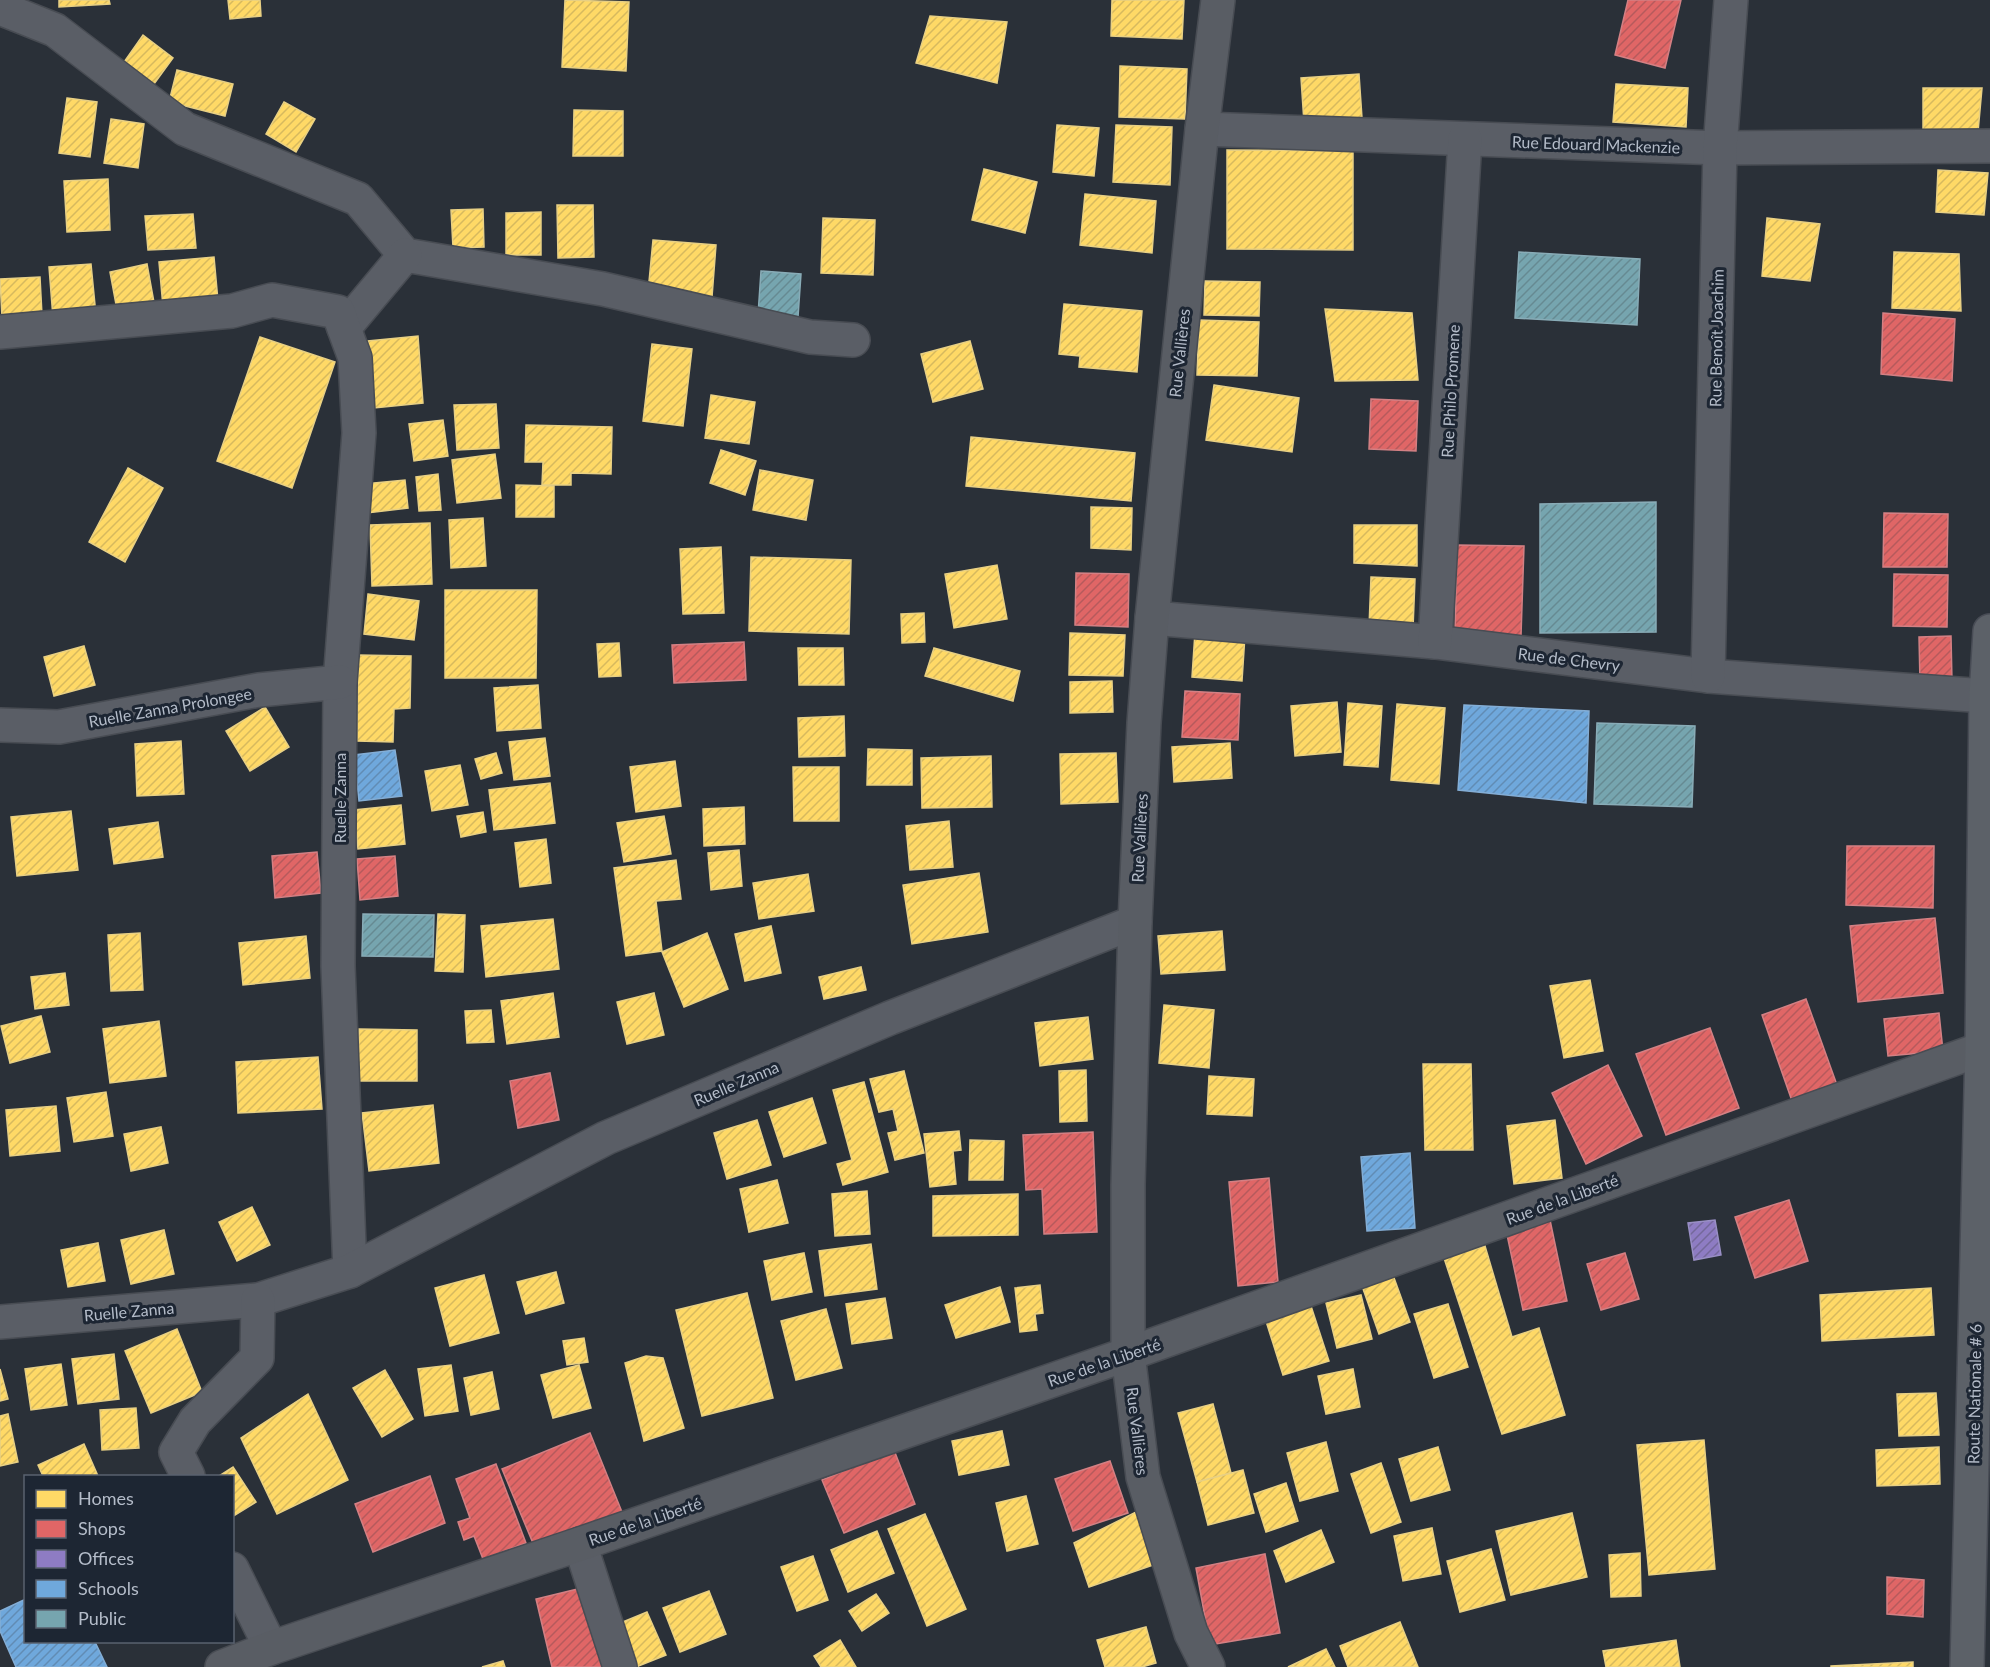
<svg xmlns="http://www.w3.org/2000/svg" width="1990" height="1667" viewBox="0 0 1990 1667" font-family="Lato,sans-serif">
  <defs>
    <pattern id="homes-hatch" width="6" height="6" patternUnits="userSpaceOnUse" patternTransform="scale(1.5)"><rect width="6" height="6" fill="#ffd966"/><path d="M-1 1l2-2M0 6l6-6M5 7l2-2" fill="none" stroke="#d7b95e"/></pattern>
    <pattern id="shops-hatch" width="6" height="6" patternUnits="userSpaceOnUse" patternTransform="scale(1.5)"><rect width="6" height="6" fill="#e06666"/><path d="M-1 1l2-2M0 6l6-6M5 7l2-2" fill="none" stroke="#b65a5c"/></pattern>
    <pattern id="offices-hatch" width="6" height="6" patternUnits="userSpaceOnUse" patternTransform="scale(1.5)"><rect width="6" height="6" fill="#8e7cc3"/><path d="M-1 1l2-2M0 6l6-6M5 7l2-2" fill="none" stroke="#74689a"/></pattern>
    <pattern id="schools-hatch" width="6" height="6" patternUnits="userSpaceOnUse" patternTransform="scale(1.5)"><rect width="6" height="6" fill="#6fa8dc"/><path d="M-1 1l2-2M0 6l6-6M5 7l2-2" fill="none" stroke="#618cb4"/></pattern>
    <pattern id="public-hatch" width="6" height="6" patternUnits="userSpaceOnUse" patternTransform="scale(1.5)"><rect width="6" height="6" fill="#76a5af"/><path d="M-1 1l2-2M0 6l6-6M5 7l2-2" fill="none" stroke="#668a92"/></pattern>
  </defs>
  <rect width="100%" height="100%" fill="#2a3038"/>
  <!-- homes -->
  <g fill="url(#homes-hatch)" stroke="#e8d084" stroke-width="1.5">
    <polygon points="59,0 109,0 110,4 59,7"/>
    <polygon points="228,0 260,0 261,16 230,19"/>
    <polygon points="565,0 629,2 626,71 562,67"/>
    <polygon points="1112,0 1184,0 1182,39 1111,36"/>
    <polygon points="930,16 1007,22 997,83 916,63"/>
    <polygon points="143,35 173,58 154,84 124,62"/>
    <polygon points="1120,66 1187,69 1185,119 1119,117"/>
    <polygon points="177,70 233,84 225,116 169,102"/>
    <polygon points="1359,74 1362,118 1304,123 1301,78"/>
    <polygon points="1616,84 1688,88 1686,127 1613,122"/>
    <polygon points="1923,88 1982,88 1977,143 1923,142"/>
    <polygon points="67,98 97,102 90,157 59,153"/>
    <polygon points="284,102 315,119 296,152 266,134"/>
    <polygon points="574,110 623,111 623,156 573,156"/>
    <polygon points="111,119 144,124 138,168 104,163"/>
    <polygon points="1057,125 1099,128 1094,176 1053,172"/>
    <polygon points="1116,125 1172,127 1170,185 1113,182"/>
    <polygon points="1227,150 1353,151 1353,250 1227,249"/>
    <polygon points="984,169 1037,182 1025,233 972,220"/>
    <polygon points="1938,170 1988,173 1984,215 1936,212"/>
    <polygon points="108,179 110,230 67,232 64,181"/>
    <polygon points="1085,194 1156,201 1152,253 1080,245"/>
    <polygon points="557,205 593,205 594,257 558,258"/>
    <polygon points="483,209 484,247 453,248 451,210"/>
    <polygon points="541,212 541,255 506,255 506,213"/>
    <polygon points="193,214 196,248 148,250 145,216"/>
    <polygon points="823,218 875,220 873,275 821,273"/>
    <polygon points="1767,218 1820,224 1810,281 1762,276"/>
    <polygon points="653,240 716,245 712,297 648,292"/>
    <polygon points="1894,252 1959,254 1961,311 1892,308"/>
    <polygon points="214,257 218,301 163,307 159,262"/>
    <polygon points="91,264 96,315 53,318 49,267"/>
    <polygon points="147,264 155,308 118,315 110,272"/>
    <polygon points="40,277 42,315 2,317 0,279"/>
    <polygon points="1205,281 1260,282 1259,316 1204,315"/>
    <polygon points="1064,304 1142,311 1137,372 1079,367 1080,356 1059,354"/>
    <polygon points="1325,309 1412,313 1418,380 1335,381"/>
    <polygon points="1199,320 1259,322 1257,376 1197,375"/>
    <polygon points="418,336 423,403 374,408 368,341"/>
    <polygon points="260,337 335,362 292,488 217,461"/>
    <polygon points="970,341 983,389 933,402 921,354"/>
    <polygon points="652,344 692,349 683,426 643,421"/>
    <polygon points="1214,385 1299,398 1292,452 1206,440"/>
    <polygon points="711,395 755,402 749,444 705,438"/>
    <polygon points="496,404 499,448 457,450 454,405"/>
    <polygon points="443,420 448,456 414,461 409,424"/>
    <polygon points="526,425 612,427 611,474 571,473 571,485 542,485 543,462 525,462"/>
    <polygon points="971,437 1135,453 1131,501 966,486"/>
    <polygon points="721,450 756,461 745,495 710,483"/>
    <polygon points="495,454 501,498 457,503 452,460"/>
    <polygon points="128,468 163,488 125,562 89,542"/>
    <polygon points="760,470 813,480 806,520 753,510"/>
    <polygon points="438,474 441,510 419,511 416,477"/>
    <polygon points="405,480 408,508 367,513 364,484"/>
    <polygon points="516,485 554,486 554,517 516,517"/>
    <polygon points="1091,507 1132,508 1131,550 1091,548"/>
    <polygon points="483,518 486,566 451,568 449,520"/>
    <polygon points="430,523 432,584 372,586 370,525"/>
    <polygon points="1354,525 1417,525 1417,566 1354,563"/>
    <polygon points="721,547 724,613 683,614 680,549"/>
    <polygon points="751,557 851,560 849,634 749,631"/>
    <polygon points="997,565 1007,619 954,628 945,574"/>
    <polygon points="1371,577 1415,579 1413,628 1369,627"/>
    <polygon points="445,590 537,590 536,678 445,678"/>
    <polygon points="368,594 419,601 414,640 364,634"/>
    <polygon points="924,613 925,642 902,643 901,614"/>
    <polygon points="1195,632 1245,635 1242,681 1192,677"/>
    <polygon points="1070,633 1125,635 1123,676 1069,675"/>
    <polygon points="619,643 621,676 599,677 597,644"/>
    <polygon points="84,646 95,685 54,696 44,657"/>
    <polygon points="798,648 843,648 844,685 799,685"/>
    <polygon points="934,648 1020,671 1013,701 925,676"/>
    <polygon points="358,655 411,656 410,708 394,709 393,742 357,741"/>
    <polygon points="1112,681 1113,712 1070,713 1070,682"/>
    <polygon points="538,685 541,728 497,731 494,688"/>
    <polygon points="1337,702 1341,752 1295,756 1291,706"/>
    <polygon points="1348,703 1382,706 1378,767 1344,765"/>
    <polygon points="1397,704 1445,708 1439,784 1391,780"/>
    <polygon points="265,707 289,747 250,771 226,731"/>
    <polygon points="844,716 845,756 799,757 798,718"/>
    <polygon points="545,738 550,776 514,780 509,742"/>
    <polygon points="181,741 184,794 137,796 135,744"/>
    <polygon points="1230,743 1232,778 1174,782 1172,747"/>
    <polygon points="868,749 912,750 912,785 867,785"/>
    <polygon points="496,753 502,773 481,779 475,759"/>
    <polygon points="1116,753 1118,802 1061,804 1060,754"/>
    <polygon points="991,756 992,807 922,808 921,758"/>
    <polygon points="675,761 681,806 636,812 630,767"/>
    <polygon points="460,765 468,805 432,811 425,771"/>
    <polygon points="793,767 839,767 839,821 794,821"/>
    <polygon points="550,783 555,823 494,830 489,790"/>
    <polygon points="401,805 405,844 358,849 354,810"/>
    <polygon points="744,807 745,844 704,846 703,809"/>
    <polygon points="71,811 78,870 17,876 11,817"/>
    <polygon points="483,812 486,832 461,837 457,816"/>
    <polygon points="664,816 671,854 624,862 617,823"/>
    <polygon points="949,821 953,867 910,870 906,826"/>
    <polygon points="158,822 163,857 114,864 109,829"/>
    <polygon points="546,839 551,883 520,887 515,843"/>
    <polygon points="739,850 742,886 711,890 708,853"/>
    <polygon points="676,860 681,899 656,901 662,951 626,956 614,868"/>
    <polygon points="979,873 988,932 912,944 903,885"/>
    <polygon points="808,874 814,911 759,919 753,883"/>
    <polygon points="438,914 465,915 463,972 435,971"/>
    <polygon points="553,919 559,969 486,977 481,926"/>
    <polygon points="771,926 781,973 745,981 735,934"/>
    <polygon points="1222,931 1225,970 1161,974 1158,936"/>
    <polygon points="140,933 143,990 111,991 108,935"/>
    <polygon points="707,933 728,989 684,1007 662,952"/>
    <polygon points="306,936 310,978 243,985 239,943"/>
    <polygon points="861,967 866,990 824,999 819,977"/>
    <polygon points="65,973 69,1005 35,1009 31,977"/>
    <polygon points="1590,980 1603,1051 1564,1058 1550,986"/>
    <polygon points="553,993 559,1037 507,1044 501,1001"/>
    <polygon points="654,993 664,1035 627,1044 617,1002"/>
    <polygon points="1164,1005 1214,1010 1209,1068 1159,1063"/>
    <polygon points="491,1010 494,1042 467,1043 465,1011"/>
    <polygon points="41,1016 50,1052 10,1063 1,1026"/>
    <polygon points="1088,1017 1093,1059 1040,1066 1035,1023"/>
    <polygon points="159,1021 166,1076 110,1083 103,1029"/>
    <polygon points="359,1029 417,1030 417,1081 358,1081"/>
    <polygon points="318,1057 322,1109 238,1113 236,1062"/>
    <polygon points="1423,1064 1471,1064 1473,1150 1425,1150"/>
    <polygon points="1086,1070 1087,1121 1060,1122 1059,1071"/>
    <polygon points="904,1071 924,1153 895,1160 888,1133 898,1131 893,1109 879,1112 870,1079"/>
    <polygon points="1209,1076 1254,1079 1252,1116 1207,1114"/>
    <polygon points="864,1082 888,1172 843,1185 837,1164 852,1160 833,1090"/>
    <polygon points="106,1092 113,1136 74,1142 67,1098"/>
    <polygon points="812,1098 826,1143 784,1157 769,1112"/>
    <polygon points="433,1105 439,1163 369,1171 362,1113"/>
    <polygon points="56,1106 60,1151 10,1156 6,1110"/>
    <polygon points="757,1120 771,1165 727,1179 714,1133"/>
    <polygon points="1555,1120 1562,1178 1514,1184 1507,1126"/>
    <polygon points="161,1127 168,1163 131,1171 124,1134"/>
    <polygon points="959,1131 961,1150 953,1151 956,1184 930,1187 924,1134"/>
    <polygon points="970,1140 1004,1141 1003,1180 969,1180"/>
    <polygon points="777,1180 788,1223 749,1232 740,1189"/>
    <polygon points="867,1191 870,1234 835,1236 832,1194"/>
    <polygon points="1018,1194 1018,1235 933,1236 933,1196"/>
    <polygon points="252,1207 270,1245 237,1261 219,1222"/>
    <polygon points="164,1230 174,1274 131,1284 121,1240"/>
    <polygon points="98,1243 105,1281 68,1287 61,1250"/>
    <polygon points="871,1244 877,1289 825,1296 819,1251"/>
    <polygon points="1485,1246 1512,1337 1539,1328 1565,1415 1502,1434 1444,1258"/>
    <polygon points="804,1253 812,1292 772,1300 764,1261"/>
    <polygon points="556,1272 564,1303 526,1314 517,1282"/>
    <polygon points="484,1275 499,1333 450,1346 435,1288"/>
    <polygon points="1393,1275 1410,1322 1379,1334 1362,1286"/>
    <polygon points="1040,1285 1043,1313 1035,1314 1037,1330 1020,1332 1015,1288"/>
    <polygon points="1000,1287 1010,1322 956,1338 945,1305"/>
    <polygon points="1931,1288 1934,1335 1822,1341 1820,1295"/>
    <polygon points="747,1293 773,1398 702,1416 676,1310"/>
    <polygon points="1361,1295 1372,1339 1337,1348 1326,1303"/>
    <polygon points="885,1298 892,1338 852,1344 846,1304"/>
    <polygon points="1310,1303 1329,1361 1283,1375 1265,1318"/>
    <polygon points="1448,1304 1468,1367 1434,1378 1414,1314"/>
    <polygon points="826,1309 842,1368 796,1380 781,1321"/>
    <polygon points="177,1329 202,1392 151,1413 125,1351"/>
    <polygon points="584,1338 588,1362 567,1365 563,1341"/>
    <polygon points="114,1354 119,1399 78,1404 72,1359"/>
    <polygon points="646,1356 663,1358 684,1428 644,1441 625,1363"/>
    <polygon points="61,1364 67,1405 31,1410 25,1369"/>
    <polygon points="451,1365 458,1411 425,1416 418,1369"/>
    <polygon points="579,1365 591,1408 553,1418 541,1375"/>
    <polygon points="0,1369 8,1399 0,1401"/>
    <polygon points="1353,1369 1360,1407 1326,1414 1318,1376"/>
    <polygon points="385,1370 413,1419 382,1437 353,1388"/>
    <polygon points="492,1372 499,1409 471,1415 464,1378"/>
    <polygon points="1936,1393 1939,1435 1899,1436 1897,1394"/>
    <polygon points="308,1394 348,1480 277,1514 241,1438"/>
    <polygon points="1213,1404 1231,1473 1197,1482 1178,1413"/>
    <polygon points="136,1408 139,1448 102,1450 100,1410"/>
    <polygon points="8,1414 18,1462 0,1466 0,1416"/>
    <polygon points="1002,1431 1009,1465 959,1475 952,1441"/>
    <polygon points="1704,1440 1715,1569 1649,1575 1637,1445"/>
    <polygon points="1326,1442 1338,1491 1300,1501 1287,1453"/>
    <polygon points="84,1444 98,1476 43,1476 38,1465"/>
    <polygon points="1438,1447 1450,1490 1411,1501 1399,1459"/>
    <polygon points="1939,1447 1940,1484 1877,1486 1876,1450"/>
    <polygon points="1381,1463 1401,1522 1371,1533 1351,1474"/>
    <polygon points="233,1467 256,1502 232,1517 232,1476 219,1476"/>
    <polygon points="1243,1470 1254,1513 1208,1525 1197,1482"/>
    <polygon points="1286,1483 1298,1521 1266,1532 1254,1494"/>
    <polygon points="1026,1496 1038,1544 1007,1551 996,1503"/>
    <polygon points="1136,1512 1156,1564 1089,1587 1074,1543"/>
    <polygon points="1572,1513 1587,1577 1511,1595 1496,1531"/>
    <polygon points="925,1514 966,1609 927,1626 888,1529"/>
    <polygon points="1432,1528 1441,1574 1403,1581 1394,1536"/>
    <polygon points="1321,1530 1334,1562 1286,1582 1274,1551"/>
    <polygon points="877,1531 894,1573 848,1592 831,1550"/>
    <polygon points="1491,1549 1505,1600 1460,1612 1447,1561"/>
    <polygon points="1640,1553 1641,1596 1611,1597 1609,1555"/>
    <polygon points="813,1556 828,1600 797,1611 781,1567"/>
    <polygon points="709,1591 726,1634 680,1652 663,1608"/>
    <polygon points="876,1594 889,1613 862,1631 849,1611"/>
    <polygon points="647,1612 666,1655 636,1667 618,1624"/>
    <polygon points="1400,1622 1418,1667 1348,1667 1340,1646"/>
    <polygon points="1146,1627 1156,1663 1142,1667 1105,1667 1097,1640"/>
    <polygon points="840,1640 856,1667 821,1667 814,1656"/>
    <polygon points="1676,1640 1680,1667 1606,1667 1603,1651"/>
    <polygon points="1326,1649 1335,1667 1288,1667"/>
    <polygon points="503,1661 505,1667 482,1667"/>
    <polygon points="1913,1662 1913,1667 1831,1667 1831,1666"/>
  </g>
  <!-- shops -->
  <g fill="url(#shops-hatch)" stroke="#d38084" stroke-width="1.5">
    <polygon points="1628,0 1681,0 1665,68 1615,55"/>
    <polygon points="1883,313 1955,319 1952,381 1881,374"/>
    <polygon points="1371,399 1418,401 1416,451 1369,449"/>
    <polygon points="1884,513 1948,514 1947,567 1883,567"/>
    <polygon points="1457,545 1524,546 1521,636 1455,634"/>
    <polygon points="1076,573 1129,574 1128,627 1075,625"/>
    <polygon points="1894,574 1948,575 1947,627 1893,626"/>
    <polygon points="1951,636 1952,681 1920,682 1919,637"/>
    <polygon points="744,642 746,680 674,683 672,645"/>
    <polygon points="1185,691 1240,694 1238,740 1182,737"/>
    <polygon points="1847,846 1934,846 1933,908 1846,905"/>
    <polygon points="317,852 321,893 275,898 272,856"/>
    <polygon points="395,856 398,896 360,900 357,859"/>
    <polygon points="1935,918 1943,993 1858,1002 1850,926"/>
    <polygon points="1806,999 1837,1085 1792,1101 1762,1015"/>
    <polygon points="1939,1013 1943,1051 1888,1056 1884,1019"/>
    <polygon points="1710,1028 1739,1108 1666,1135 1636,1054"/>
    <polygon points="1608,1065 1642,1136 1586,1164 1552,1093"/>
    <polygon points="550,1073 559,1120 518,1128 510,1081"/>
    <polygon points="1093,1132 1097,1232 1044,1234 1042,1189 1026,1190 1023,1135"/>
    <polygon points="1269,1178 1278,1282 1238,1286 1229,1182"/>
    <polygon points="1789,1200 1808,1261 1755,1278 1735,1217"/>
    <polygon points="1550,1220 1567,1301 1523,1310 1506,1230"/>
    <polygon points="1625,1253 1639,1299 1601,1310 1587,1264"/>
    <polygon points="590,1433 622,1512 535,1548 502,1469"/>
    <polygon points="894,1450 915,1504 844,1533 822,1480"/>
    <polygon points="1110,1461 1128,1513 1073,1531 1055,1479"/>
    <polygon points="496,1464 526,1543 483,1559 474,1536 464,1540 458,1522 470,1518 456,1479"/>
    <polygon points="430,1476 445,1523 373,1552 355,1504"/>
    <polygon points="1265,1554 1280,1633 1210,1645 1196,1568"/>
    <polygon points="1887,1577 1924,1580 1923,1617 1887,1614"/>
    <polygon points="586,1587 606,1667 552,1667 536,1599"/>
  </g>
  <!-- offices -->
  <polygon fill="url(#offices-hatch)" stroke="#998fc5" stroke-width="1.5" points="1715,1220 1721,1255 1694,1260 1688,1223"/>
  <!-- schools -->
  <g fill="url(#schools-hatch)" stroke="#84aed6" stroke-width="1.5">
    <polygon points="1464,705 1589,711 1586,803 1458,790"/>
    <polygon points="395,750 402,796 359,801 354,755"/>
    <polygon points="1410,1153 1415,1228 1367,1231 1361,1157"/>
    <polygon points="26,1599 26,1642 95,1642 107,1667 16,1667 0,1631 0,1611"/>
  </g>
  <!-- public -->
  <g fill="url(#public-hatch)" stroke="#89acb7" stroke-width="1.5">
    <polygon points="1519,252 1640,259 1637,325 1515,318"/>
    <polygon points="761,271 801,274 798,317 758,315"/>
    <polygon points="1656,502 1656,632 1540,633 1540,504"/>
    <polygon points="1597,723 1695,726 1692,807 1594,804"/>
    <polygon points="363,914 434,915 433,957 362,956"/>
  </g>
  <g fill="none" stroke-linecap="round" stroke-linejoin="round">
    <defs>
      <g id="street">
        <polyline points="0,8 55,30 185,129 358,199 405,255 603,289 810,337 853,340"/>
        <polyline points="1202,129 1720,148 1990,146"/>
        <polyline points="344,328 405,255"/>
        <polyline points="0,332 232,311 272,300 338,312 355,358 359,433 340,682 338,966 350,1271"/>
        <polyline points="1152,618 1435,642 1708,676 1986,696"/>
        <polyline points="1435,642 1465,139"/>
        <polyline points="1708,676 1720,148 1731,0"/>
        <polyline points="0,725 59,727 259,690 340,682"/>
        <polyline points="0,1322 258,1300 350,1271 606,1138 890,1018 1135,922"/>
        <polyline points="188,1476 176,1452 195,1421 257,1358 258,1300"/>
        <polyline points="580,1544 620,1667"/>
        <polyline points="232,1569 271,1648"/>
      </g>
      <g id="secondary">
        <polyline points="222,1667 271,1648 580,1544 1128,1354 1990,1046"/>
        <polyline points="1208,1667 1191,1633 1143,1477 1128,1354 1128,1185 1135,922 1144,723 1152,618 1202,129 1218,0"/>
      </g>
      <polyline id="primary" points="1967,1667 1982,1048 1986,696 1990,631"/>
    </defs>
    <!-- street casing -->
    <use href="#street" stroke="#484c53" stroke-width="36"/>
    <!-- secondary casing -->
    <use href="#secondary" stroke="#484c53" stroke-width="36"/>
    <!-- primary casing -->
    <use href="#primary" stroke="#484c55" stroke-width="36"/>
    <!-- street -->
    <use href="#street" stroke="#5a5e66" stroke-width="33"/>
    <!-- secondary -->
    <use href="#secondary" stroke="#595d64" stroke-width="33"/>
    <!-- primary -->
    <use href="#primary" stroke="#5c6168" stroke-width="33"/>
  </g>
  <g text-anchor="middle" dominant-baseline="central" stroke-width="6" stroke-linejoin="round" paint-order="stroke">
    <!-- street labels -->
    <g font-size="16" fill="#b4bcc9" stroke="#1d2633">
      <text transform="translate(1596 144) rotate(2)">Rue Edouard Mackenzie</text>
      <text transform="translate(1716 338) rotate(-89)">Rue Benoît Joachim</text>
      <text transform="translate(1179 353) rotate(-84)">Rue Vallières</text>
      <text transform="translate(1450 391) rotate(-87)">Rue Philo Promene</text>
      <text transform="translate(1569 659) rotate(7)">Rue de Chevry</text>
      <text transform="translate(170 707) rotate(-10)">Ruelle Zanna Prolongee</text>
      <text transform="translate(339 798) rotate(-90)">Ruelle Zanna</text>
      <text transform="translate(1139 838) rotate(-87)">Rue Vallières</text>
      <text transform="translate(736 1083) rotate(-23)">Ruelle Zanna</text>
      <text transform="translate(1562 1199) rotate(-20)">Rue de la Liberté</text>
      <text transform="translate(129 1311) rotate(-5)">Ruelle Zanna</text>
      <text transform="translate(1104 1362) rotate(-19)">Rue de la Liberté</text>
      <text transform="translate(1974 1394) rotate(-89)">Route Nationale # 6</text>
      <text transform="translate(1138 1431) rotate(83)">Rue Vallières</text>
      <text transform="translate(645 1521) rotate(-19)">Rue de la Liberté</text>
    </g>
  </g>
  <!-- legend -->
  <rect x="24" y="1475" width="210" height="168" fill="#1d2633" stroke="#59626f" stroke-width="1.5"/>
  <rect x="36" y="1490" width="30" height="18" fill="#ffd966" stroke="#59626f" stroke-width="1.5"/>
  <text x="78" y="1505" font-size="18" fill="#b4bcc9">Homes</text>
  <rect x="36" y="1520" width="30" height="18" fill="#e06666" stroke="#59626f" stroke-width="1.5"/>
  <text x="78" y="1535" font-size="18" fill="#b4bcc9">Shops</text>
  <rect x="36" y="1550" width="30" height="18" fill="#8e7cc3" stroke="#59626f" stroke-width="1.5"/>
  <text x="78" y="1565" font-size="18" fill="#b4bcc9">Offices</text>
  <rect x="36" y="1580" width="30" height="18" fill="#6fa8dc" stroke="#59626f" stroke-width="1.5"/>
  <text x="78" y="1595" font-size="18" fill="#b4bcc9">Schools</text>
  <rect x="36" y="1610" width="30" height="18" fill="#76a5af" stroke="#59626f" stroke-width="1.5"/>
  <text x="78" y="1625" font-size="18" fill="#b4bcc9">Public</text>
</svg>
